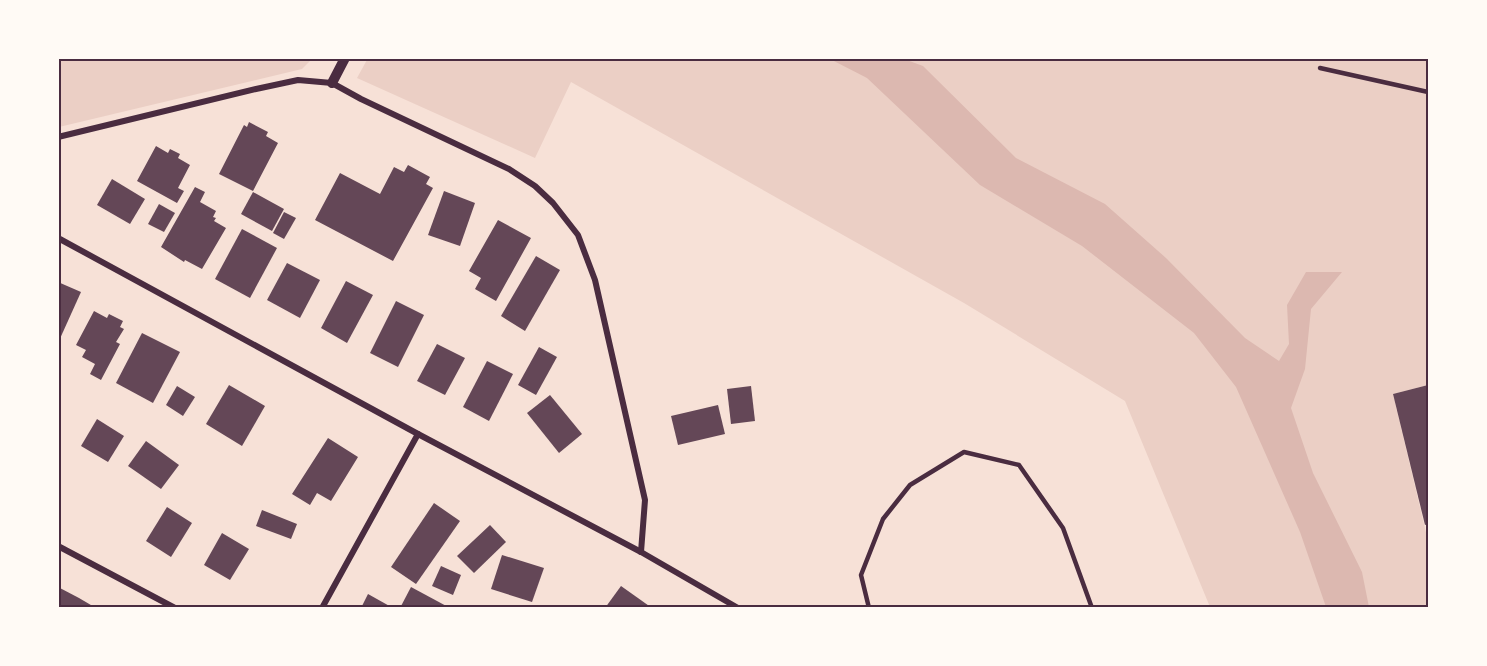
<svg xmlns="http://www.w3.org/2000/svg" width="1487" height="666" viewBox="0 0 1487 666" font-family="'Nunito Sans',sans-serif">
  <rect width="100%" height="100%" fill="#f7e1d7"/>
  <!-- green -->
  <g fill="#ebcfc5">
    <polygon points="368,58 1428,59 1428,385 1393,394 1428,541 1428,607 1210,607 1125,401 964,303 571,82 535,158 357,78"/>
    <polygon points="58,59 59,58 312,59 302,69 59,127"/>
  </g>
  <!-- water -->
  <polygon fill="#dcb8b0" points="830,59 904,59 923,66 1016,158 1105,204 1166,258 1245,338 1279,361 1289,344 1287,305 1306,272 1342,272 1311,309 1305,369 1291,408 1313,473 1362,572 1369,607 1326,607 1300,532 1236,387 1194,333 1082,246 980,185 867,78"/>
  <!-- building -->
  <g fill="#644757">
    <polygon points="249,122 268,132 266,136 278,143 253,191 219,174 244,125 247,127"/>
    <polygon points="156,146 168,153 170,149 180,154 178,158 190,165 178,188 184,191 177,203 137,181"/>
    <polygon points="408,165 430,177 426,184 433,188 393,261 315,220 340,173 380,194 394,167 404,172"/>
    <polygon points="112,179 145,199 130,224 97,205"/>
    <polygon points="195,187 205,192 200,202 216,211 213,217 216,218 214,221 226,228 202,269 185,260 184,262 161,247"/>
    <polygon points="444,191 475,203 460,246 428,235"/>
    <polygon points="253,192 284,209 272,231 241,214"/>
    <polygon points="159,204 175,213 164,232 148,224"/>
    <polygon points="284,212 296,218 284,239 273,233"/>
    <polygon points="498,220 531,238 496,301 475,289 481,278 469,271"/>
    <polygon points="242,229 277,248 250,298 215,279"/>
    <polygon points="536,256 560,270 525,331 501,316"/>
    <polygon points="287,263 320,280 300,318 267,300"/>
    <polygon points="346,281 373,295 347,343 321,328"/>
    <polygon points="58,282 81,292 58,343"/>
    <polygon points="396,301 424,315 398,367 370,353"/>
    <polygon points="94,311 107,318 109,314 123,321 120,327 124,329 116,342 120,344 101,380 90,374 95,364 82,357 86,350 76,345"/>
    <polygon points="142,333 180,352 153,403 116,383"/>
    <polygon points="437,344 465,358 445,395 417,381"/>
    <polygon points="539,347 557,357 536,395 518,385"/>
    <polygon points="487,361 513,374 489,421 463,407"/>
    <polygon points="229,385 265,406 242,446 206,424"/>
    <polygon points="1428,385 1428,524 1425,525 1393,394"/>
    <polygon points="177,386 195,397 183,416 166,405"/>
    <polygon points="751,386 755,421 731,424 727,389"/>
    <polygon points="550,395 582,434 559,453 527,413"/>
    <polygon points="718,405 725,434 678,445 671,416"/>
    <polygon points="97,419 124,436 108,462 81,446"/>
    <polygon points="328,438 358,457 331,501 317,493 310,505 292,494"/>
    <polygon points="146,441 179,465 161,489 128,466"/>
    <polygon points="434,503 460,521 416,584 391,567"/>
    <polygon points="167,507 192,523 171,557 146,541"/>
    <polygon points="262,510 297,524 291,539 256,526"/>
    <polygon points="490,525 506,542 474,573 457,556"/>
    <polygon points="222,533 249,549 230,580 204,565"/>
    <polygon points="502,555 544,568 532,602 491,589"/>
    <polygon points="441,566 461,575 453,595 432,586"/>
    <polygon points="621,586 652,608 605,608"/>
    <polygon points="58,587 79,598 96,608 58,608"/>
    <polygon points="411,587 450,608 400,608"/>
    <polygon points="368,594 393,608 361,608"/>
  </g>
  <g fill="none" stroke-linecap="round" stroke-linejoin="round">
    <!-- service -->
    <g stroke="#4a2c40" stroke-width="4.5">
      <polyline points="1320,68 1428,92"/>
      <polyline points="869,608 861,575 883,519 910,485 964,452 1019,465 1063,528 1092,608"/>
    </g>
    <!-- minor -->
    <g stroke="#4a2c40" stroke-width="6">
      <polyline points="58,137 256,89 298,80 332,83 361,99 509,169 535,186 553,203 578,235 595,280 645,500 641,552"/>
      <polyline points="58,238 418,434 641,552 738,608"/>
      <polyline points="58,546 175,608"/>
      <polyline points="322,608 418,434"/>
    </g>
    <!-- tertiary -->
    <polyline stroke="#4a2c40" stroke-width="10" points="332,83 345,58"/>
  </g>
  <!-- border -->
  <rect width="1487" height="666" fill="none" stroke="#fffaf5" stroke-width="120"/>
  <rect x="60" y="60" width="1367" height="546" fill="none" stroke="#4a2c40" stroke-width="2"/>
</svg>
